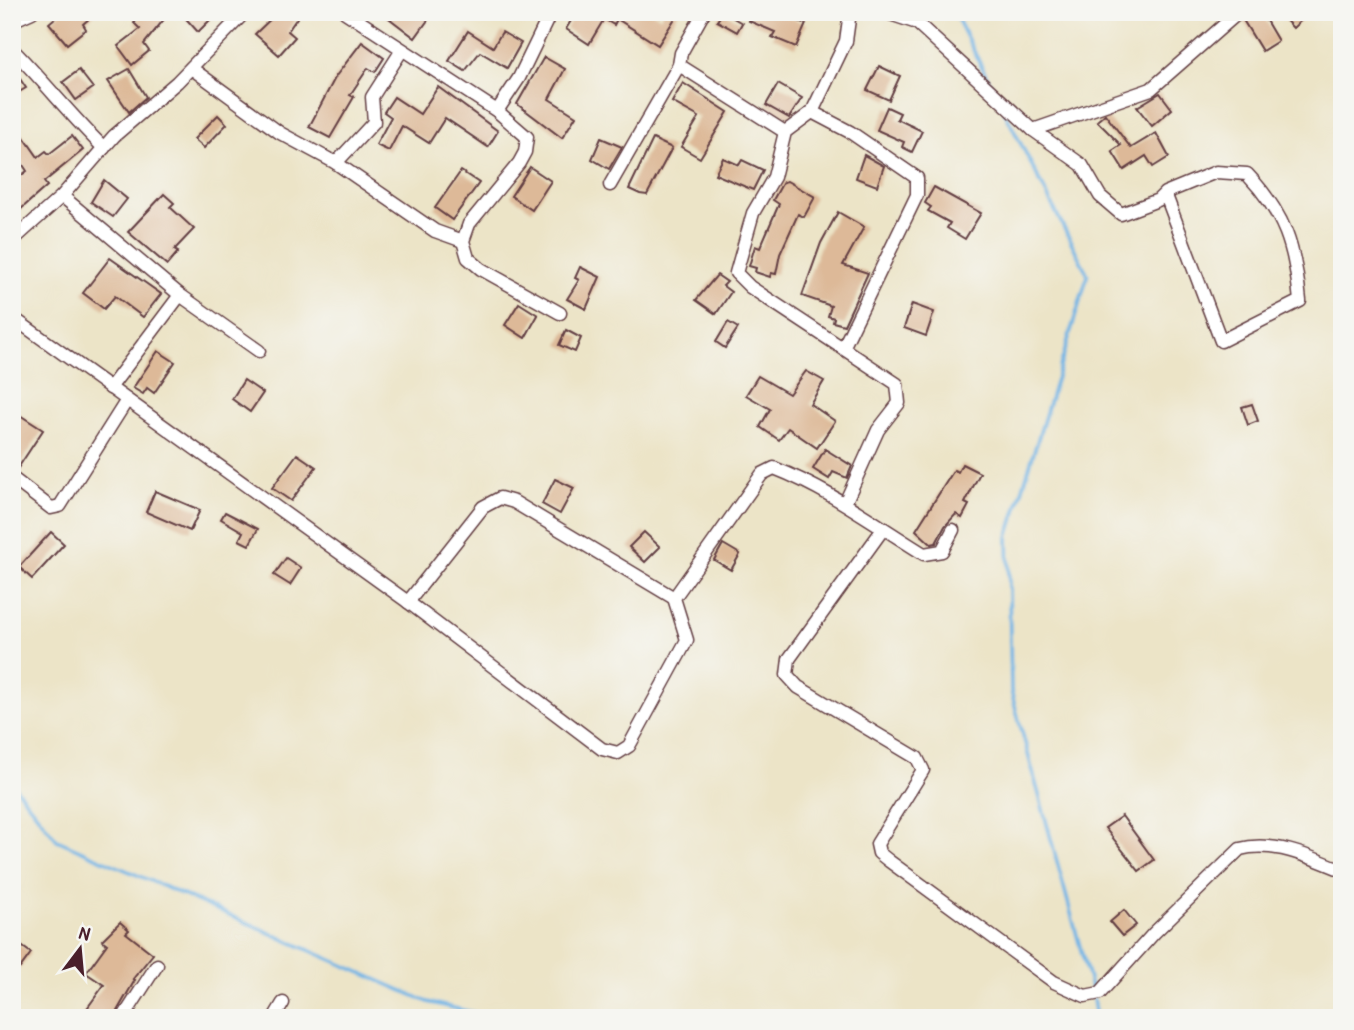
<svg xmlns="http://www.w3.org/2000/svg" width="1354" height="1030" viewBox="0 0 1354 1030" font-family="'Patrick Hand',sans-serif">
  <rect width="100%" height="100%" fill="#f6f6f2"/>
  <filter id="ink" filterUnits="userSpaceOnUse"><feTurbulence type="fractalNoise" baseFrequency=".0143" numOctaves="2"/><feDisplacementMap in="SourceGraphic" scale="14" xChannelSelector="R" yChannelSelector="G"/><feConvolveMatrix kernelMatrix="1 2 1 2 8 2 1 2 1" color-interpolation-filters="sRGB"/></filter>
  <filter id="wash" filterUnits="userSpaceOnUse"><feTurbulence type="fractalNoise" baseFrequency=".00686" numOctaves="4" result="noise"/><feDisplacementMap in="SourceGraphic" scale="28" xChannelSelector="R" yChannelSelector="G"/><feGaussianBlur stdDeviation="1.57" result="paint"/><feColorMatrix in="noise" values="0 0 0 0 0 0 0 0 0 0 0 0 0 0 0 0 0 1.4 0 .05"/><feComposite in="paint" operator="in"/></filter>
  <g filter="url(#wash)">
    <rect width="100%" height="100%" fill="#ece4c7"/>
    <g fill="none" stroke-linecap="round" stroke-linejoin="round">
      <!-- stream -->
      <g stroke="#70b4e6" stroke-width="3.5">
        <polyline points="954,12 991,85"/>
        <polyline points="1004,111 1088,275 1008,537 1011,691 1092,991"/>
        <polyline points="12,783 57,840 428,1002 496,1018"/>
        <polyline points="1093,999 1096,1018"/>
      </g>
    </g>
    <g id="blocks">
      <!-- building -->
      <g fill="#ddb998">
        <polygon points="62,12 97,12 83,24 86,29 67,44 49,23"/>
        <polygon points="145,12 170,12 144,44 149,51 132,65 118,46 140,29 134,23"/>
        <polygon points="180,12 218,12 198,32"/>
        <polygon points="278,12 301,12 288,31 295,37 279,55 255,34"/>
        <polygon points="381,12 417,12 428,20 415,38"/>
        <polygon points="562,12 652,12 660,17 663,12 679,12 658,45 617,19 614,25 604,19 589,44 566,29 572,19"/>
        <polygon points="723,12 742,23 737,32 717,21"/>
        <polygon points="752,12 777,12 806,24 796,47 772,37 775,32 749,21"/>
        <polygon points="1249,12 1261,12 1278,41 1262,51 1243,20"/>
        <polygon points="1278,12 1310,12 1293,28"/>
        <polygon points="468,31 493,47 502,32 521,43 507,68 480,52 465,71 449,61"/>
        <polygon points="362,42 384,58 375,72 368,68 350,95 354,97 330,138 309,127 336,76"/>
        <polygon points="544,57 565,69 549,99 576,116 562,138 517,104"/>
        <polygon points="879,66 900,76 889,100 867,90"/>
        <polygon points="12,67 26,88 12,96"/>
        <polygon points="129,69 146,97 129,112 108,81"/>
        <polygon points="79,70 93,88 76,100 63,82"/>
        <polygon points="683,83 728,112 700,158 681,147 699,117 672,102"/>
        <polygon points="778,84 802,98 789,118 766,105"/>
        <polygon points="438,87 498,131 488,147 445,118 429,143 402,126 389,151 376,145 391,117 384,112 394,97 420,114"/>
        <polygon points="1160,93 1172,109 1152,126 1137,107"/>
        <polygon points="887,107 900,113 897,119 922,131 912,152 902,147 904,142 877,130"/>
        <polygon points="1105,114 1131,148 1156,133 1169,157 1153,167 1146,156 1124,170 1112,151 1121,145 1097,121"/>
        <polygon points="218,115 227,124 204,148 194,139"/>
        <polygon points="12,120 38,157 46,151 49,154 72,136 83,150 44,182 47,186 12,217 12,188 16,185 14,181 27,171 12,148"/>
        <polygon points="601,138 622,147 609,169 592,159"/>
        <polygon points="653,139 672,148 647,195 640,194 629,189"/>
        <polygon points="864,155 884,166 877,186 856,178"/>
        <polygon points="723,158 739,165 742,160 763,170 753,190 715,174"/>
        <polygon points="530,167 551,181 532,210 511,196"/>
        <polygon points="461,171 479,183 452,220 435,208"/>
        <polygon points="104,180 127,199 113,217 91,202"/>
        <polygon points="787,181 815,197 804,217 798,214 780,254 776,274 771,273 770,277 755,272 756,268 749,266 755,246 760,248 779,204 773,200 783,182"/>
        <polygon points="934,187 981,213 965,239 947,228 950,223 928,211 931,207 925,203"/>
        <polygon points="164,194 174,203 170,207 194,229 174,250 178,252 167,265 128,232"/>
        <polygon points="838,212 864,227 843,265 868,273 844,325 833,322 834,318 828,316 831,306 802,296 821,243"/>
        <polygon points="110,258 161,294 143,317 115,296 104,309 83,293"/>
        <polygon points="580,267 600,277 586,309 567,299 579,280 575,278"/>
        <polygon points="717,275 727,282 723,286 731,292 716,314 696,300"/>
        <polygon points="519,303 538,315 525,338 505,325"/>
        <polygon points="912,304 934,312 926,336 904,328"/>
        <polygon points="728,322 738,328 725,348 716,342"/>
        <polygon points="566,330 581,338 575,352 559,345"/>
        <polygon points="158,351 175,362 154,393 147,388 143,394 133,388"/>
        <polygon points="806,371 824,381 810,404 835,421 817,448 788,428 779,440 760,427 770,409 746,395 758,376 789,394"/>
        <polygon points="244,380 263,393 250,412 232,399"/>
        <polygon points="1252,404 1258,421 1248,425 1242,407"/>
        <polygon points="12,410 43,430 16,471 12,469"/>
        <polygon points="825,449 852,466 847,478 833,472 829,479 813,469"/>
        <polygon points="297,454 316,467 291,501 272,488"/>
        <polygon points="962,464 980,473 965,503 969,505 962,518 956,514 945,526 936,543 931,544 916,530 954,470 958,472"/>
        <polygon points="555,479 574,488 560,514 542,504"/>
        <polygon points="155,491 200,510 190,531 146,512"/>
        <polygon points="225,512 258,529 249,545 239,540 243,532 221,519"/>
        <polygon points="51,532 64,544 32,579 19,567"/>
        <polygon points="644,532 660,547 645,562 629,547"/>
        <polygon points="723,544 740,554 731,570 714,560"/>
        <polygon points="286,558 301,568 290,585 274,575"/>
        <polygon points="1122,816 1154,860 1139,871 1105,828"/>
        <polygon points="1124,910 1136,925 1122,936 1110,922"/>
        <polygon points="120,922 129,930 126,933 153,954 133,979 135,980 113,1018 80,1018 104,985 86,973 107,944 102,940"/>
        <polygon points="12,939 31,953 20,968 12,962"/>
      </g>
    </g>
  </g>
  <g filter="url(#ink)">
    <use href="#blocks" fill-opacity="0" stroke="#623d42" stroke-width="2"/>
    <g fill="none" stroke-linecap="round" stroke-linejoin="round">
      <defs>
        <g id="street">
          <polyline points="345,12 497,111 527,137 525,152 519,163 469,224 463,241 468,258 481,269 560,313"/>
          <polyline points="704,12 681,53 679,65 785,132"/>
          <path d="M 884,12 L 917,23 L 1033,130 L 1082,165 L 1100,196 L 1121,214 L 1158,200 L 1165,193 L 1221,341 L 1300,301 C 1295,247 1285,214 1247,174 L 1216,172 L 1165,193"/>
          <polyline points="12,21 32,12"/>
          <path d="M 12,49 C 44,81 71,116 104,148"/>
          <polyline points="191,68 280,133 336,163 435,231 463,241"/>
          <polyline points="497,111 519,78 551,12"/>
          <polyline points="812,112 850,132 917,178 917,195 843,348"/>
          <polyline points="1033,130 1151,89 1239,12"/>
          <polyline points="336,163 374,122 372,97 402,50"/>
          <polyline points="610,185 679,65"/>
          <polyline points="62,196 180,295 259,351"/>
          <polyline points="12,241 62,196 114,136 177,82 245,12"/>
          <path d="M 12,317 L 408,602 L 602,749 L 618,753 L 629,746 L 687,640 L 674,598 L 762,474 L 774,468 C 828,489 875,524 924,554 L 942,551 L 953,530"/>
          <polyline points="110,388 180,295"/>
          <polyline points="12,478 51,508 60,506 127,400"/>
          <polyline points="845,503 878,430 899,403 897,384 750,287 736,273 753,213 774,177 785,132 812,112 846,41 850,12"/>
          <path d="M 883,529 L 789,659 L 787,675 L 798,687 L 917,758 L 923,770 L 877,844 L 879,853 L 889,861 L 1054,982 L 1085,996 L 1100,993 L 1154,933 L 1240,849 C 1273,840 1311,857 1342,870"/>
          <polyline points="408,602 483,507 500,498 514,502 674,598"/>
          <polyline points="123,1018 157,965"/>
          <polyline points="274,1018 283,1003"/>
        </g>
      </defs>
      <!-- street casing -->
      <use href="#street" stroke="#623d42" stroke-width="15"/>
      <!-- street -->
      <use href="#street" stroke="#fff" stroke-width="12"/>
    </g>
  </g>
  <!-- margin -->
  <rect width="1354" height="1030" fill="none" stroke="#f6f6f2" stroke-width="42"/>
  <!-- north arrow -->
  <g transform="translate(80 949) rotate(16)" stroke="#f6f6f2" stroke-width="5" paint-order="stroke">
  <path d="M0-5L12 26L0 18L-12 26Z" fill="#4a1f2b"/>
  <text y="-10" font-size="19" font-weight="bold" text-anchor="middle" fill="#4a1f2b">N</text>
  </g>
</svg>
